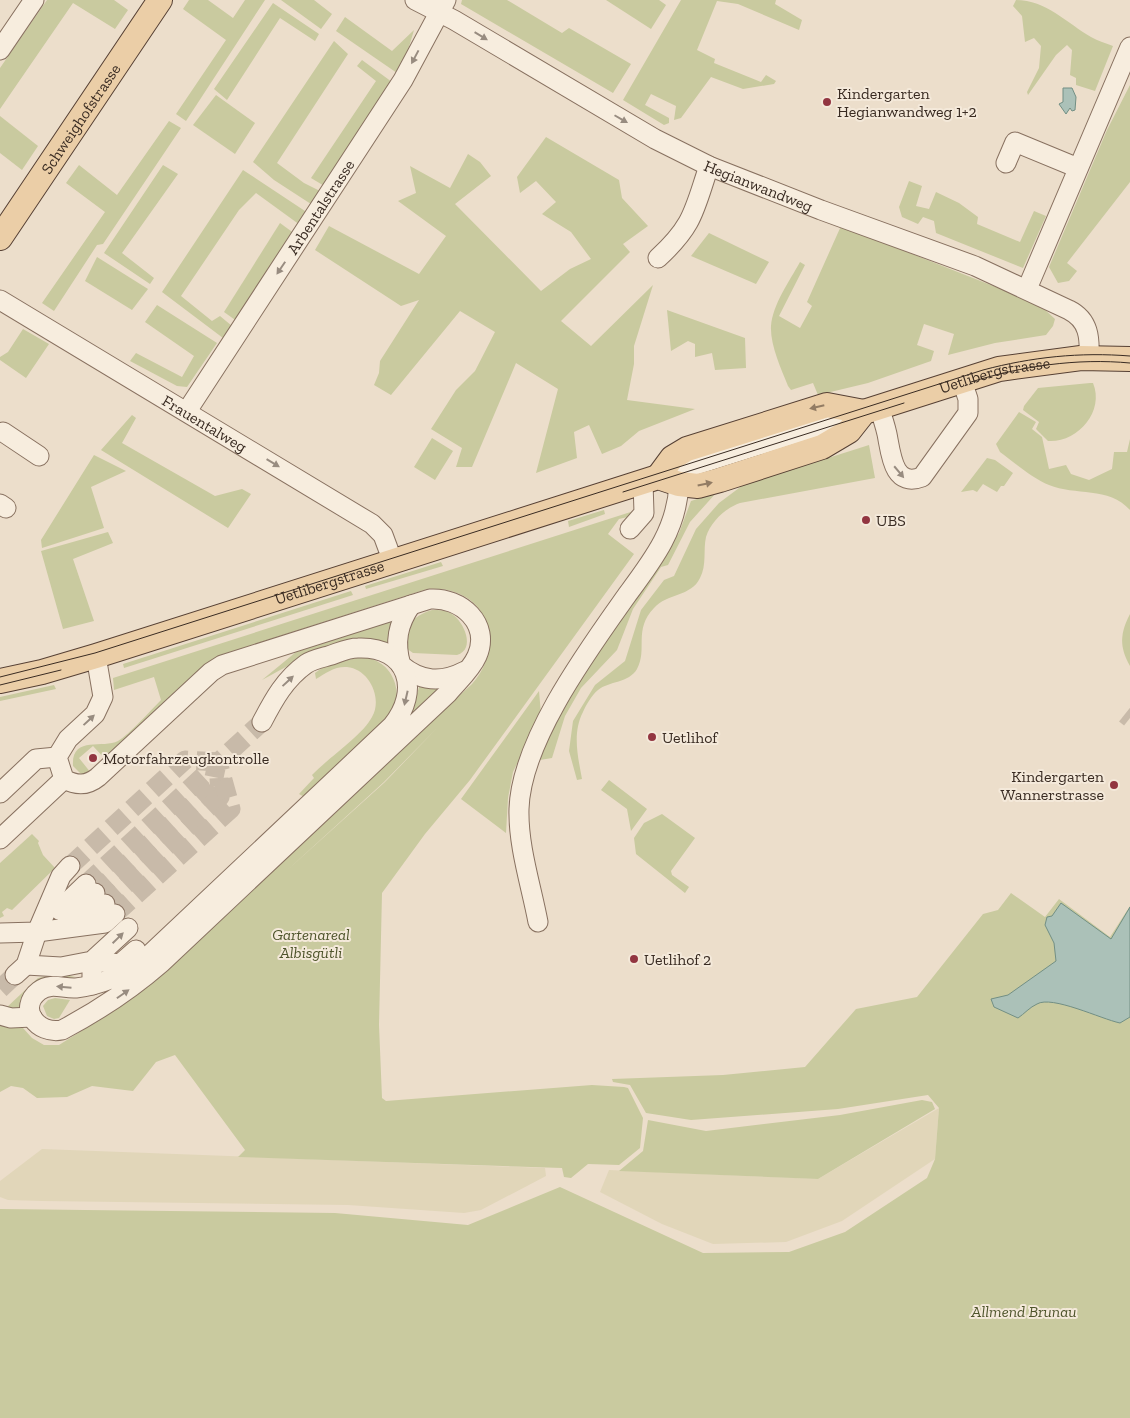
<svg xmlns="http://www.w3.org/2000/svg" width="1130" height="1418" viewBox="0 0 1130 1418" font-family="'Zilla Slab',serif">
  <rect width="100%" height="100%" fill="#ecdecb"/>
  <!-- farmland -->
  <g fill="#e1d6b9">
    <polygon points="939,1108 935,1159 842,1221 786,1242 713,1244 662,1224 600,1192 609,1170 818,1179"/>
    <polygon points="42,1149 545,1168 546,1176 481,1210 464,1213 348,1205 42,1201 8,1200 0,1197 0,1181"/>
  </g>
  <!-- green -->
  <g fill="#c9ca9f" fill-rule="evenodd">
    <polygon points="47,0 114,0 128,10 115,29 73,3 0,109 0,68"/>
    <polygon points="189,0 208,0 233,18 245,0 265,0 186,121 176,114 226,40 183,9"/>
    <polygon points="281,0 314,0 332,14 321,29"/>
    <polygon points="462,0 507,0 562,33 569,28 631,64 613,93 461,4"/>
    <polygon points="606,0 659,0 666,5 651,29"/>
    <polygon points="681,0 776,0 775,4 802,20 799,30 738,4 717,1 697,50 715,59 714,63 761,82 766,75 776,81 774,84 743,89 711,77 681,118 674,120 676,106 651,94 645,105 669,118 669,123 664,125 623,100"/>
    <path d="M 1016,0 C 1046,0 1067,23 1091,37 C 1098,41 1106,43 1113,46 L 1095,91 L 1076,85 L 1076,78 L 1070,75 L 1072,50 L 1067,45 L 1056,55 L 1028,95 L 1027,92 L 1039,68 L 1041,46 L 1034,38 L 1025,42 L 1022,16 L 1013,6 Z"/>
    <polygon points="273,3 319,34 315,41 280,18 227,100 214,89"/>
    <polygon points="345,17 392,51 414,30 406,57 397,73 336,31"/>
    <polygon points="334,41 348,54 277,163 304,183 322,192 314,206 274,180 253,162"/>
    <polygon points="362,60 392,82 326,187 311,178 376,81 357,66"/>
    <polygon points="1130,85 1130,182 1067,263 1077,271 1069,281 1058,283 1049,267 1107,130"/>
    <polygon points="216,95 255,123 235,154 193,125"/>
    <polygon points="0,116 38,146 22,170 0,153"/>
    <polygon points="169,121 181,128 103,244 97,245 54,311 42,303 105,212 66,183 79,165 117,195"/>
    <polygon points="546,137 619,180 622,198 648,226 623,244 630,252 561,321 591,346 653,285 634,346 634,364 627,400 695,409 639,431 621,446 602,454 589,425 574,432 577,458 536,473 558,389 516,363 472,467 456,467 462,448 431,429 456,390 475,371 495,332 460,311 391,395 374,385 379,373 380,361 419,300 401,306 315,250 329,226 419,274 446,236 398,201 416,193 410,166 450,188 468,154 480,162 491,176 455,204 541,291 570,269 591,259 571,232 542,214 556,202 536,181 520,193 517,177"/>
    <polygon points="163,165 178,174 122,253 154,278 150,284 104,253"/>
    <polygon points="243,170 308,213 300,225 256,193 239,210 181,296 212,321 220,316 232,326 223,338 162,292"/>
    <polygon points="909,181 922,186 916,206 929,209 936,192 959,203 978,217 977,224 1020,242 1034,211 1046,216 1023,268 936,233 934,221 923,217 918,224 902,217 899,207"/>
    <polygon points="280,223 295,234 238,322 224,312"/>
    <path d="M 841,226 L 1024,298 L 1043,308 L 1055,319 L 1053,326 L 1046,335 L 995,343 L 948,355 L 954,334 L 924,324 L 917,345 L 934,351 L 931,361 L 868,383 L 818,395 L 813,383 L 791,390 L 788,386 C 781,368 770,345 771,326 C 773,304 789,282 800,262 L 805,265 L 779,316 L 800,328 L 812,306 L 807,302 Z"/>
    <polygon points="709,233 769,262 756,284 691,256"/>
    <polygon points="97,257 148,289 132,310 85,281"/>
    <polygon points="157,305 217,343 187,387 177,386 130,361 136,353 182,377 194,356 145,322"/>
    <polygon points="667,310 745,338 746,368 715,370 712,353 695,357 695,344 688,341 671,351"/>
    <polygon points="23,329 49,344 26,378 0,360 0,357 8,352"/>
    <path d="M 1090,383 L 1093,383 C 1105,412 1077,443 1048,441 L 1036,429 L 1039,422 L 1023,410 L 1024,406 L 1038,388 Z"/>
    <path d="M 1019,412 L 1036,422 L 1032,429 L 1042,437 L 1049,469 L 1066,465 L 1071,474 L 1089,480 L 1112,469 L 1114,452 L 1127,452 L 1130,439 L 1130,510 C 1109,486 1075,496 1049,485 C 1032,478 1015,463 1000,452 L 996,444 Z"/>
    <polygon points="132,415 136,418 122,443 215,496 242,489 251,494 228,528 101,450"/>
    <polygon points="432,438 453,451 435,480 414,467"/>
    <path d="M 869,445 L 875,478 L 740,503 C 726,508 711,521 706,537 C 703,550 707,565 700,578 C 691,597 667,593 654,608 C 633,630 648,649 637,669 C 629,683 609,681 598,690 C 592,695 586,705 583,712 C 572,733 578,757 582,779 L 577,780 L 569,751 L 573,721 L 595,685 L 625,661 L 641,610 L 664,580 L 674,576 L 696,529 L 719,503 L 743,485 Z"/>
    <polygon points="94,455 126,471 91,487 104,528 42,548 41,540"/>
    <polygon points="987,458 995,460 1013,473 1004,486 1001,486 997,492 983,484 977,492 973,490 961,492"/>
    <polygon points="716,493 690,522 668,565 661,567 633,609 617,650 581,688 565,716 552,758 540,760 547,740 574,691 627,607 679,533 691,501"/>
    <path d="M 640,509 L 632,516 L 619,519 L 608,534 L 634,554 L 470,780 L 425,834 L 382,893 L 379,1025 L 382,1098 L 386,1101 L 592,1085 L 624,1087 L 628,1088 L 643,1118 L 640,1148 L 619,1165 L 588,1164 L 571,1178 L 564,1177 L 562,1168 L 238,1157 L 245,1150 L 175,1055 L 156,1062 L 133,1091 L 92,1086 L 67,1097 L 37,1098 L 23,1088 L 11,1086 L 0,1092 L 0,1020 L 23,1028 L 32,1038 L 44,1045 L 59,1045 L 121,1006 L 472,684 C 509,642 485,584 427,589 L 230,652 L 211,662 L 105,759 L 93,746 L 79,758 L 91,773 L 81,774 L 73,766 C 71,735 103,749 118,741 C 130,734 150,711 161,700 L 154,677 L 114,690 L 113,678 ZM 438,727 L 385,782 L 283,874 L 384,782 Z"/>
    <polygon points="604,510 605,514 569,527 568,521"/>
    <polygon points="108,532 113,543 73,559 94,621 63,629 41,551"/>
    <polygon points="441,562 443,566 366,589 365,586"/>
    <polygon points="351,591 353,595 124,668 123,664"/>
    <path d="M 432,610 C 439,610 446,610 452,614 C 464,622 476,649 457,655 L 413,653 L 406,648 C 401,628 414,615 432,610 Z"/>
    <path d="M 1130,614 L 1130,666 C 1119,647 1120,633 1130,614 Z"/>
    <polygon points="390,622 393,623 390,642 386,646 293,663 262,680 296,652"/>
    <path d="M 361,657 C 389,659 401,683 396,709 L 306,798 L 299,794 L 314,778 L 312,775 C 328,758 362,736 372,717 C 383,698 369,669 347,667 C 335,666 326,673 316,679 L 315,673 L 326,665 Z"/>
    <polygon points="54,685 56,689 0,701 0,697"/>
    <polygon points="419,687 443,688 403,722 413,707"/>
    <polygon points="539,691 541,714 513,772 508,798 506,833 461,799"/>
    <polygon points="609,780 647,809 631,831 627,809 601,790"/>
    <polygon points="662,814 695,838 671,871 672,875 689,887 685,893 636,854 634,838 644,823"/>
    <polygon points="32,834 39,841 38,843 43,855 55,868 12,910 7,908 2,912 4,916 0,918 0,863"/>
    <polygon points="1011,893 1045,917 1059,899 1110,937 1130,906 1130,1418 0,1418 0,1209 335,1213 468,1225 560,1187 703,1253 789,1252 845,1232 927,1178 935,1159 939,1108 928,1095 838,1109 691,1120 646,1113 630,1085 613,1082 612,1079 723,1075 805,1067 856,1009 917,997 983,914 998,910"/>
    <path d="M 57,974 L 76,977 C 68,979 58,977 49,978 C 30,979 20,997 19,1014 L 5,1009 L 38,978 Z"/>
    <polygon points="55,998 70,1000 59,1018 54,1019 47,1016 43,1006 48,1000"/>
    <polygon points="922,1100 932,1102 935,1109 818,1179 619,1171 643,1151 648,1120 706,1131 840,1115"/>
  </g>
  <!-- water -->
  <g fill="#abc1b8" stroke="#728f84">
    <polygon points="1063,88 1072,88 1076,97 1075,110 1072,111 1070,108 1066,114 1059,104 1063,102"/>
    <path d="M 1061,903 L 1111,939 L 1130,907 L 1130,1017 L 1120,1023 C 1101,1019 1052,995 1037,1004 C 1030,1007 1024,1014 1018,1018 L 994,1007 L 991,999 L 1008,995 L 1056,961 L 1054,943 L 1045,925 L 1047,917 L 1052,916 Z"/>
  </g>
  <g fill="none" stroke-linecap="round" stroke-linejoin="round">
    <!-- minor-tunnel -->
    <g stroke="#c8baa9" stroke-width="19" stroke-dasharray="19 9" stroke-linecap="butt">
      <polyline points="1125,714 1130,718"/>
      <polyline points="70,866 185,760 218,762"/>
      <polyline points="86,884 262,722"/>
      <polyline points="95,893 212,787 216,768"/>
      <polyline points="105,904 220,797 219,778"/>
      <polyline points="115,914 231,809 218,762"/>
      <polyline points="0,989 15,975"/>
    </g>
    <defs>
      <g id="minor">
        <path id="s1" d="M 415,0 L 454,20 L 655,139 L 709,166 L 821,210 L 975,266 L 1069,310 C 1089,320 1090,338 1089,358"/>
        <polyline points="0,50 34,0"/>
        <polyline points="1006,163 1015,142 1078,168"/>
        <path d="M 658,258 C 694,225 694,210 709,166"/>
        <polyline points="1027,289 1130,47"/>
        <path id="s2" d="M 0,300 L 372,524 L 383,535 L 393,562"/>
        <path d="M 879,408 C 882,416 885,425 887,434 C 891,454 893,488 922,477 L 968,413 L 968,399 L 962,381"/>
        <path id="s3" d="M 187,411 L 403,80 L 446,0"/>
        <polyline points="3,432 39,456"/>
        <polyline points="658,477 864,412"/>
        <polyline points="0,504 6,508"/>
        <polyline points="630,529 644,513 643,482"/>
        <path d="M 411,605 C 398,624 394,642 401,665 C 421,682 442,683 465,671"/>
        <path d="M 96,656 L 103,697 L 95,714 L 68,739 L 57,757 L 64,779 C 77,786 87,786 98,777 L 211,672 L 222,665 L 430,599 C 461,597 491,624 477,656 C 471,670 457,682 448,693 L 161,963 C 130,990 98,1011 62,1030 C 37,1035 17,1008 39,991 C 51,982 63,989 76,988 C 102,985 122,976 143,961 L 392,726 C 421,691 409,646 358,648 C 347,648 338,653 328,656 C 321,658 312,660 306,664 C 285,679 274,699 262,722"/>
        <polyline points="0,793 36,759 57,757"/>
        <polyline points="0,839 64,779"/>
        <polyline points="59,910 86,884"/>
        <polyline points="66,915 86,902 95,893"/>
        <polyline points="73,920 96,913 105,904"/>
        <path d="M 538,922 C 531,885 518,846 519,809 C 521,741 588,650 627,595 C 653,560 677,529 679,484"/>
        <polyline points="0,933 37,932 105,923 115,914"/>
        <polyline points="26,965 61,967 92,961 128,928"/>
        <polyline points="15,975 26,965 37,932 61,876 70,866"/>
        <polyline points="92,985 92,961 120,964 136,950"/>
        <polyline points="0,1015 11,1018 32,1017"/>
      </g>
      <g id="major">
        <path id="s4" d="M 0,238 L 160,0"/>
        <polyline points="658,477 672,458 687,449 827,405 864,412"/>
        <path id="s5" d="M 0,681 L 42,672 L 96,656 L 658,477 L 679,484 L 698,486 L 720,480 L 822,447 L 849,431 L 864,412 L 999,369 L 1081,358 L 1130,359"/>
      </g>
    </defs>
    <!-- minor casing -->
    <use href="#minor" stroke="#887160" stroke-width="21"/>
    <!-- major casing -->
    <use href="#major" stroke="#564034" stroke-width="26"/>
    <!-- minor -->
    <use href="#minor" stroke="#f7edde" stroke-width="19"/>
    <!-- major -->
    <use href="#major" stroke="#ebcea7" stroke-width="24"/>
    <!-- tram -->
    <g stroke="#392b22" stroke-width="1">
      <path d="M 971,382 C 1022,366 1077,358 1130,363"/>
      <polyline points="623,492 904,403"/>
      <path d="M 0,677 L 95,653 L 983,370 C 1032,357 1080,352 1130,356"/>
      <polyline points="0,685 61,670"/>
    </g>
  </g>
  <!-- one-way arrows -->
  <defs><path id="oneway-solid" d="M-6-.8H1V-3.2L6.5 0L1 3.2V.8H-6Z" transform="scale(1.25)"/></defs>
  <g fill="#988c80">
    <use href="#oneway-solid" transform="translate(481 36) rotate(31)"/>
    <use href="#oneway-solid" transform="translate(415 57) rotate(118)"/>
    <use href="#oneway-solid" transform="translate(621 119) rotate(30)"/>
    <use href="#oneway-solid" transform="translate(281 268) rotate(124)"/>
    <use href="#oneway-solid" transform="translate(273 463) rotate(31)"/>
    <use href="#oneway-solid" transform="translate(899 472) rotate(50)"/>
    <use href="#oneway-solid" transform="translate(288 681) rotate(-43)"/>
    <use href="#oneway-solid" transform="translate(406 698) rotate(103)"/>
    <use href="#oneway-solid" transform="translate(89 720) rotate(-43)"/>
    <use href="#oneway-solid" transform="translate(118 938) rotate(-44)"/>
    <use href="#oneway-solid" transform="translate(64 987) rotate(-175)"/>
    <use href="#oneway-solid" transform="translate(123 994) rotate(-35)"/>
  </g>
  <g fill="#927c64">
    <use href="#oneway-solid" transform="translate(817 407) rotate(167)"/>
    <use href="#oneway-solid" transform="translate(705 484) rotate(-12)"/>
  </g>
  <!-- markers -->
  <g fill="#923540" stroke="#f4e9da" stroke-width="2">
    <circle cx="827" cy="102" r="5"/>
    <circle cx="866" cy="520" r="5"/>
    <circle cx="652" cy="737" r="5"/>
    <circle cx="93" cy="758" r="5"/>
    <circle cx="1114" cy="785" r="5"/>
    <circle cx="634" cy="959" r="5"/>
  </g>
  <g text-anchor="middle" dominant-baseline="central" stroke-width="4" stroke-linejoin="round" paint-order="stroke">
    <!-- poi labels -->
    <g font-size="16" fill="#392b22" stroke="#f4e9da" text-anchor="start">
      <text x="837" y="93">Kindergarten<tspan x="837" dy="18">Hegianwandweg 1+2</tspan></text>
      <text x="876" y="520">UBS</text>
      <text x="662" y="737">Uetlihof</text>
      <text x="103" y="758">Motorfahrzeugkontrolle</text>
      <text x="1104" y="776" text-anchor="end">Kindergarten<tspan x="1104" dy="18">Wannerstrasse</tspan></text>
      <text x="644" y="959">Uetlihof 2</text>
    </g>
    <!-- street labels -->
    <g font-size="16" fill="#392b22" stroke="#f4e9da">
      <text stroke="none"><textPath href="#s4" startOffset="144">Schweighofstrasse</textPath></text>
      <text stroke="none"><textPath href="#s1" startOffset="391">Hegianwandweg</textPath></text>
      <text stroke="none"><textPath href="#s3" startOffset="244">Arbentalstrasse</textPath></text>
      <text stroke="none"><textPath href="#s5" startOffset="1052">Uetlibergstrasse</textPath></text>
      <text stroke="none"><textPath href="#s2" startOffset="239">Frauentalweg</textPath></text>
      <text stroke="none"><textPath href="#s5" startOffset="344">Uetlibergstrasse</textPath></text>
    </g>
    <!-- park labels -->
    <g font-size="16" font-style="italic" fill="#4e542b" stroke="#f4e9da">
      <text x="311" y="934">Gartenareal<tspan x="311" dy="18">Albisgütli</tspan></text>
      <text x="1024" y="1311">Allmend Brunau</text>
    </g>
  </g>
</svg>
